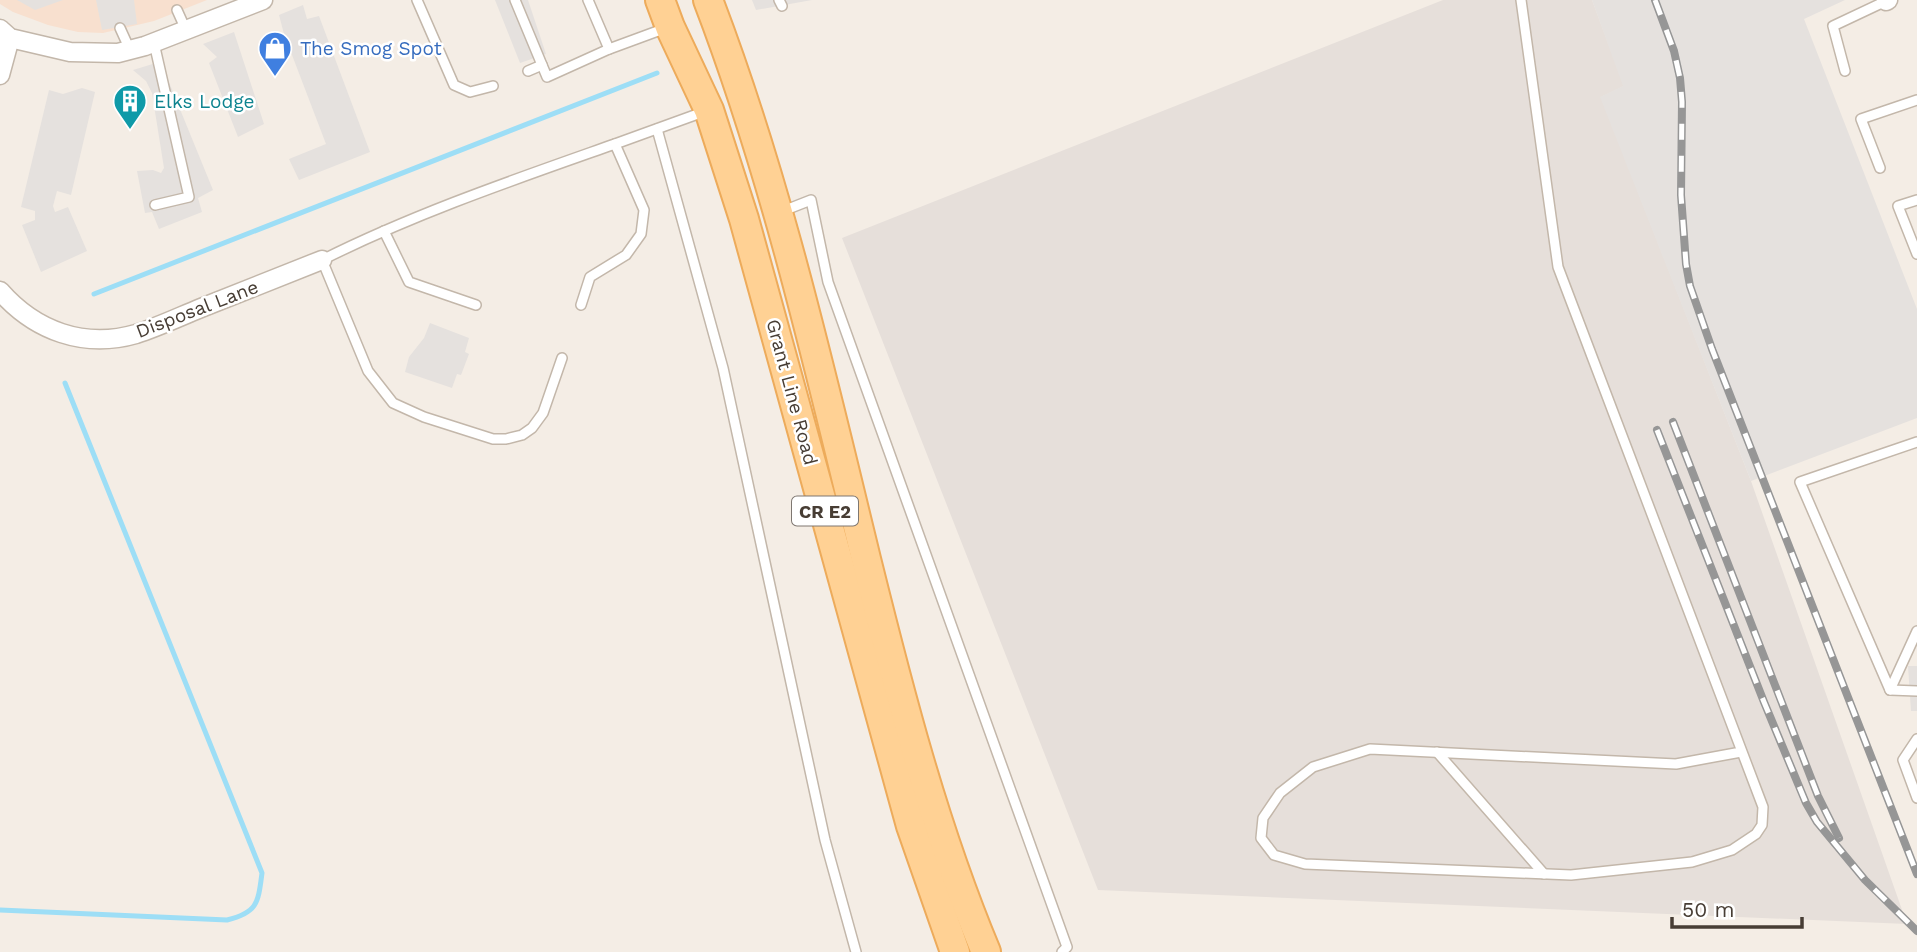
<svg xmlns="http://www.w3.org/2000/svg" width="1917" height="952" viewBox="0 0 1917 952" font-family="'Work Sans',sans-serif">
  <rect width="100%" height="100%" fill="#f4ede5"/>
  <!-- commercial -->
  <polygon fill="#f8e0cf" points="0,0 207,0 154,21 103,33 78,32 48,25 13,12 0,4"/>
  <!-- industrial -->
  <polygon fill="#e6dfda" points="1443,0 1592,0 1624,86 1601,97 1751,481 1907,924 1098,890 842,238"/>
  <!-- parking -->
  <g fill="#e5e1de">
    <polygon points="17,0 63,0 35,10"/>
    <polygon points="96,0 134,0 137,24 102,30"/>
    <polygon points="495,0 528,0 546,54 520,63"/>
    <polygon points="752,0 812,0 756,10"/>
    <polygon points="1592,0 1845,0 1804,19 1917,309 1917,418 1751,481 1600,97 1623,86"/>
    <polygon points="303,5 307,19 319,16 370,152 299,180 289,159 326,144 284,34 279,15"/>
    <polygon points="234,32 264,124 238,137 209,63 217,57 203,44"/>
    <polygon points="156,63 166,75 213,190 198,198 202,212 159,229 152,212 145,213 137,171 153,170 161,173 164,168 152,93 146,81 133,70"/>
    <polygon points="82,88 95,92 71,195 57,191 53,206 55,212 68,207 87,251 41,272 22,225 35,220 35,211 21,207 49,90 63,94"/>
    <polygon points="430,323 469,338 465,352 469,354 461,375 457,374 452,388 405,372 409,357 424,338"/>
    <polygon points="1908,666 1917,666 1917,711 1911,711"/>
  </g>
  <g fill="none" stroke-linecap="round" stroke-linejoin="round">
    <!-- stream -->
    <g stroke="#9ddef6" stroke-width="5">
      <polyline points="94,294 657,73"/>
      <path d="M 0,910 L 227,920 C 258,912 258,903 262,873 L 65,383"/>
    </g>
    <defs>
      <g id="lane">
        <polyline points="417,0 454,85 470,92 493,86"/>
        <polyline points="515,0 547,77 609,49 588,0"/>
        <polyline points="779,0 782,6"/>
        <polyline points="1521,0 1558,267 1763,807 1762,825 1756,834 1732,850 1692,862 1571,875 1305,864 1274,855 1261,838 1263,818 1280,793 1313,767 1370,749 1676,764 1741,752"/>
        <polyline points="177,10 186,30"/>
        <polyline points="120,28 130,50"/>
        <polyline points="154,43 189,197 155,205"/>
        <polyline points="609,49 666,28"/>
        <polyline points="528,71 542,65"/>
        <polyline points="1845,71 1833,26 1886,1"/>
        <polyline points="657,129 723,368 825,840 856,952"/>
        <polyline points="615,144 706,111"/>
        <polyline points="1880,168 1861,119 1917,100"/>
        <polyline points="783,211 811,200 828,282 1067,947 1062,952"/>
        <polyline points="384,231 409,282 476,305"/>
        <polyline points="1917,254 1898,206 1917,200"/>
        <path d="M 562,358 L 543,413 L 532,428 L 522,435 L 506,439 L 493,439 L 424,417 L 393,403 L 368,371 L 322,260 C 416,213 516,179 615,144 L 644,210 L 641,234 L 626,255 L 590,277 L 581,305"/>
        <polyline points="1917,442 1800,482 1890,690 1917,691"/>
        <polyline points="1890,690 1917,631"/>
        <polyline points="1917,739 1903,760 1917,798"/>
        <polyline points="1437,752 1544,874"/>
      </g>
      <g id="street">
        <polyline points="1886,1 1888,0"/>
        <polyline points="0,29 10,38 70,52 118,53 145,46 263,0"/>
        <polyline points="0,75 10,38"/>
        <path d="M 0,291 C 35,331 84,349 136,334 C 158,327 179,317 201,308 C 241,292 281,276 322,260"/>
      </g>
      <g id="primary">
        <polyline points="660,0 670,27 709,110 744,219 911,826 955,952"/>
        <path d="M 708,0 C 777,180 820,371 866,559 C 899,692 933,825 986,952"/>
      </g>
    </defs>
    <!-- lane casing -->
    <use href="#lane" stroke="#c3b7aa" stroke-width="12"/>
    <!-- street casing -->
    <use href="#street" stroke="#c3b7aa" stroke-width="21"/>
    <!-- primary casing -->
    <use href="#primary" stroke="#edab5b" stroke-width="32"/>
    <!-- lane -->
    <use href="#lane" stroke="#fff" stroke-width="9"/>
    <!-- street -->
    <use href="#street" stroke="#fff" stroke-width="18"/>
    <!-- primary -->
    <use href="#primary" stroke="#ffd194" stroke-width="28"/>
    <defs>
      <g id="rail">
        <polyline points="1655,0 1674,51 1680,78 1682,102 1681,195 1686,264 1690,286 1712,349 1917,874"/>
        <polyline points="1673,422 1818,796 1839,838"/>
        <polyline points="1657,430 1764,702 1806,803 1817,822 1865,880 1917,931"/>
      </g>
    </defs>
    <!-- rail casing -->
    <use href="#rail" stroke="#969696" stroke-width="8"/>
    <!-- rail -->
    <use href="#rail" stroke="#fff" stroke-width="5" stroke-dasharray="16" stroke-linecap="butt"/>
  </g>
  <!-- icons -->
  <defs>
    <symbol id="shop-pin" viewBox="-11 -11 22 30"><path d="M0 17L-7.5 6A9.5 9.5 0 1 1 7.5 6Z" fill="#3f7fe0" stroke="#fff"/><path d="M-5-2.5h2.3a2.7 3.5 0 0 1 5.4 0H5L5.5 6h-11ZM-1.5-2.5h3a1.5 2.3 0 0 0-3 0Z" fill="#fff"/></symbol>
    <symbol id="building-pin" viewBox="-11 -11 22 30"><path d="M0 17L-7.5 6A9.5 9.5 0 1 1 7.5 6Z" fill="#0f9aa8" stroke="#fff"/><path d="M-4-6H4V6H1V3H-1V6H-4ZM-2.5-4.3h1.7v1.8h-1.7ZM.8-4.3h1.7v1.8H.8ZM-2.5-1h1.7V.8h-1.7ZM.8-1h1.7V.8H.8Z" fill="#fff"/></symbol>
  </defs>
  <g fill-rule="evenodd">
    <use href="#shop-pin" x="256" y="29" width="38" height="52"/>
    <use href="#building-pin" x="111" y="82" width="38" height="52"/>
  </g>
  <g text-anchor="middle" dominant-baseline="central" stroke-width="5" stroke-linejoin="round" paint-order="stroke">
    <!-- shield labels -->
    <rect fill="#fff" stroke="#7e7771" stroke-width="2" x="792" y="496.5" width="66" height="29" rx="5"/>
    <g font-size="18" font-weight="bold" fill="#473d34">
      <text x="825" y="511">CR E2</text>
    </g>
    <!-- shop labels -->
    <g font-size="19" fill="#366cbe" stroke="#fff" text-anchor="start">
      <text x="300" y="48">The Smog Spot</text>
    </g>
    <!-- culture labels -->
    <g font-size="19" fill="#0d838f" stroke="#fff" text-anchor="start">
      <text x="154" y="101">Elks Lodge</text>
    </g>
    <!-- street labels -->
    <g font-size="19" fill="#473d34" stroke="#fff">
      <text transform="translate(197 309) rotate(-21)">Disposal Lane</text>
      <text transform="translate(792 392) rotate(75)">Grant Line Road</text>
    </g>
  </g>
  <!-- scale -->
  <path d="M1672 917v10h130v-10" fill="none" stroke="#473d34" stroke-width="3.5"/>
  <text x="1682" y="917" font-size="21" fill="#473d34" stroke="#ffffff" stroke-width="5" paint-order="stroke">50 m</text>
</svg>
